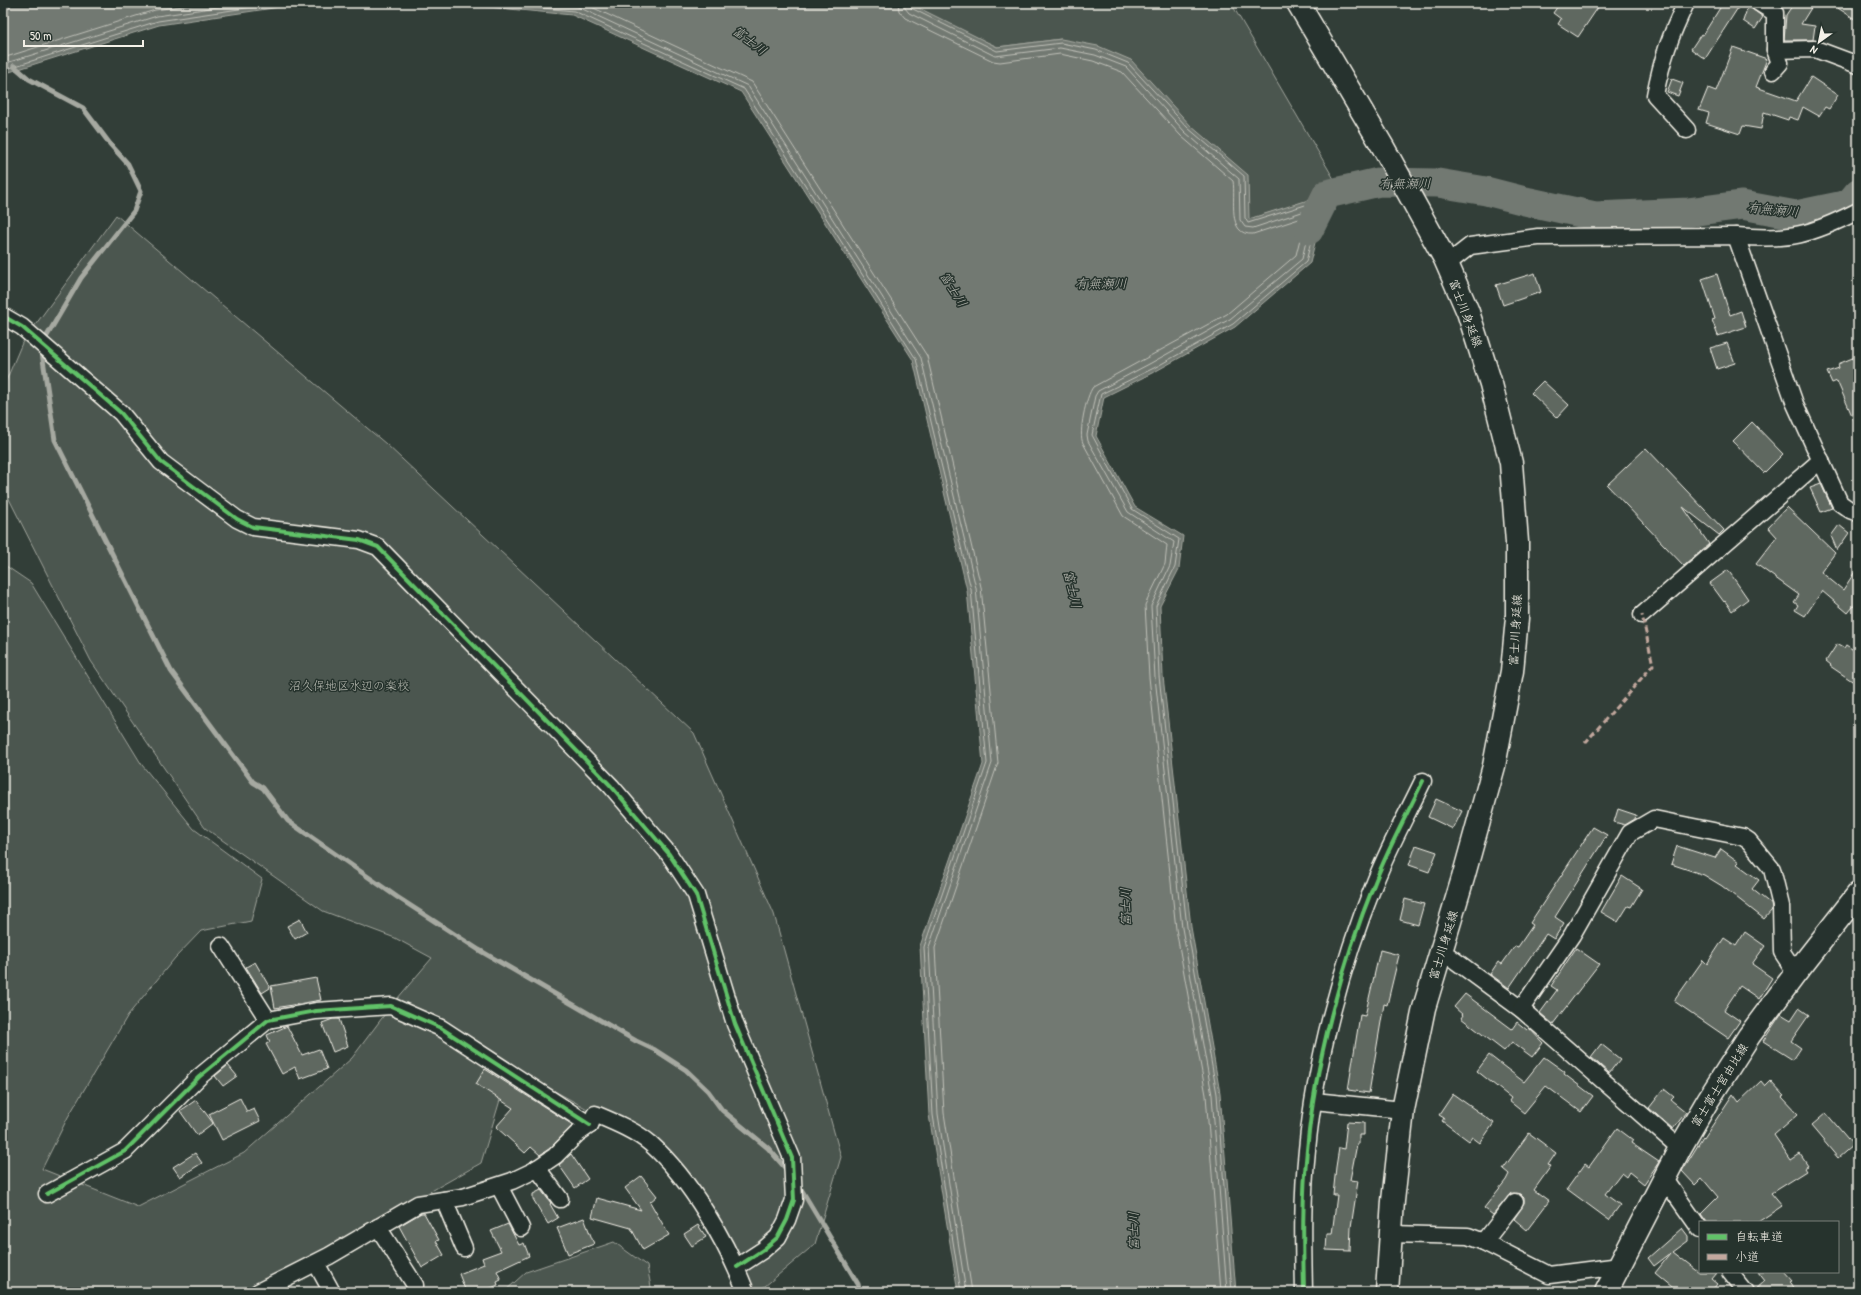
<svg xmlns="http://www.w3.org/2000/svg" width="1861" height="1295" viewBox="0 0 1861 1295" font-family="'Patrick Hand','Klee One',sans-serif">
  <rect width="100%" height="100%" fill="#323e38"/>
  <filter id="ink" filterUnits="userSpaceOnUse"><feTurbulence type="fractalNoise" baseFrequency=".025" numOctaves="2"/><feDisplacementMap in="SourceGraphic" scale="8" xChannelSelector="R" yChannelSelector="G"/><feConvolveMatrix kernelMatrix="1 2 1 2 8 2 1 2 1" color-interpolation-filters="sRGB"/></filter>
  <g filter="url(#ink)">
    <!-- green -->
    <g fill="#4c564f" stroke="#a0a49c">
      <polygon points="896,3 1231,3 1341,191 1249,219 1061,39 998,47"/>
      <polygon points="116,215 386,444 694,733 774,914 841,1157 815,1244 758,1292 752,1292 651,1144 520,1072 500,1100 481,1163 311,1259 241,1292 3,1292 3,564 31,583 142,765 194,829 262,879 251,921 201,931 175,958 128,1015 68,1117 42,1169 138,1207 244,1153 352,1058 391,1006 432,958 395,938 323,911 205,828 91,661 3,487 3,388 22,343"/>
      <polygon points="614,1242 647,1266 652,1292 504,1292 526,1272"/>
    </g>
    <!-- water -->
    <g fill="#727972" stroke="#a6a9a1">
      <polygon points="3,3 307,3 159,25 3,74"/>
      <polygon points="446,3 909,3 997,47 1061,39 1098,46 1131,60 1191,126 1248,175 1249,219 1327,194 1310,263 1235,327 1156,371 1104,397 1096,436 1135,507 1183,536 1179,569 1160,606 1163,676 1191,927 1220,1093 1236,1292 958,1292 929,1115 920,946 983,764 967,590 913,360 741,92 572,15"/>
    </g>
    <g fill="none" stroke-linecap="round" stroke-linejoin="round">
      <!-- shore -->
      <g stroke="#c0c1b9" stroke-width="1">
        <polyline points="490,3 574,11 744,89 916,359 971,589 987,763 924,947 933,1115 961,1292"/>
        <polyline points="545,3 576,6 748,86 921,358 976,588 992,763 929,947 938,1114 966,1292"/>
        <polyline points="583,3 752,82 927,356 981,587 998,763 935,948 944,1113 972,1292"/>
        <path d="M 898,3 L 899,11 L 905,18 L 993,61 L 1000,62 L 1060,54 L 1093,61 L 1122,72 L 1181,136 L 1233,181 C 1236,198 1226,236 1253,234 L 1302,218 L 1305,219 L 1296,255 L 1227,314 L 1093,387 C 1086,396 1078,434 1083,443 L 1123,516 L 1167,545 L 1165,564 L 1145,605 L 1149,677 L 1176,929 L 1206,1095 L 1221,1292"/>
        <polyline points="904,3 905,8 909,13 995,56 1060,48 1095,55 1126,67 1185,132 1239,179 1240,220 1245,227 1253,228 1311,209 1313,210 1302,259 1230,319 1151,363 1098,391 1095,396 1087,435 1088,441 1128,512 1174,542 1170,566 1151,606 1155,677 1182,928 1212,1095 1227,1292"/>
        <polyline points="909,3 911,8 997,51 1061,43 1096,50 1128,63 1188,128 1244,176 1245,218 1248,223 1318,201 1320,202 1306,262 1233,324 1154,368 1101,394 1092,435 1132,509 1179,539 1175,567 1156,606 1159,676 1187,927 1217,1094 1232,1292"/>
        <polyline points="3,58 155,10 204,3"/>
        <polyline points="3,64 157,16 245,3"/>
        <polyline points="3,70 158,21 280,3"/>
      </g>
      <!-- stream -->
      <g stroke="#a6a9a1" stroke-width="5">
        <polyline points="14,66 29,79 83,108 110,144 128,164 141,191 134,211 81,278 41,346 55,440 171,671 253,782 263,788 288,821 397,897 479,950 636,1041 655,1050 686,1070 708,1091 722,1110 768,1148 788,1171"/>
        <polyline points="798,1184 858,1284 860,1292"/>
      </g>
      <!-- river -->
      <polyline stroke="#727972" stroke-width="29" points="1309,230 1327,194 1379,182 1438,183 1486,191 1525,201 1595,216 1689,212 1742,205 1796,215 1849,204 1858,193"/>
    </g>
    <!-- building -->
    <g fill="#5f6861" stroke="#f4f1e8">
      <polygon points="1560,3 1601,3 1578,37 1558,24 1561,19 1553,13"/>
      <polygon points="1723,3 1741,3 1705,59 1691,49 1701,34 1703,35"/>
      <polygon points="1794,3 1814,3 1801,24 1815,26 1813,40 1784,40 1786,15"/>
      <polygon points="1830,3 1858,3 1858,21"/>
      <polygon points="1748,6 1763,17 1755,29 1743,21"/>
      <polygon points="1733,47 1767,59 1756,87 1796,101 1811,77 1838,95 1829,109 1825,107 1819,116 1803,107 1798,120 1789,117 1788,120 1764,112 1761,129 1743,126 1740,134 1706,123 1709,113 1699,110 1708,88 1716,91"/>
      <polygon points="1672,79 1683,83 1678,96 1667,92"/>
      <polygon points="1535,273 1541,292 1503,305 1496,285"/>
      <polygon points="1717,274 1730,315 1741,311 1746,327 1718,336 1712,320 1715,319 1702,279"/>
      <polygon points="1727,343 1735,363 1717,369 1710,348"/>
      <polygon points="1855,357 1858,364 1857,427 1837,381 1832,383 1827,372 1839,368 1838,364"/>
      <polygon points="1543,381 1569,405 1557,418 1531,393"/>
      <polygon points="1752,422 1783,454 1764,473 1733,441"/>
      <polygon points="1646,448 1724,530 1719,535 1683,507 1709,544 1684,566 1607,485"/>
      <polygon points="1821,484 1832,508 1821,512 1810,488"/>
      <polygon points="1787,507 1835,553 1821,572 1843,590 1858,567 1858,601 1848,613 1822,591 1805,616 1795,610 1798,605 1794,602 1799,595 1756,564 1777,537 1768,527"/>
      <polygon points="1839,525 1849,533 1837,550 1831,536"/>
      <polygon points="1728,570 1748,599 1732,611 1725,601 1724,602 1710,583"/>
      <polygon points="1837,644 1844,648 1846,645 1858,653 1858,685 1830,666 1831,665 1826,661"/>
      <polygon points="1436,799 1462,811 1453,829 1428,817"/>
      <polygon points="1618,809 1636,815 1635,819 1625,825 1614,822"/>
      <polygon points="1593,827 1607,835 1555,917 1564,923 1554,939 1546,934 1509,988 1490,974 1498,962 1502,964 1515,946 1518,947 1533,925 1530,923"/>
      <polygon points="1416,845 1437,852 1429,872 1409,865"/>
      <polygon points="1677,846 1715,858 1721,849 1739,862 1737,864 1759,880 1752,889 1771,904 1772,910 1764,919 1722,886 1704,875 1671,864"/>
      <polygon points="1622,876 1642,889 1631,907 1628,906 1618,922 1601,912"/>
      <polygon points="1405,899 1424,904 1418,925 1400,920"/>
      <polygon points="300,919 307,932 295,939 287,926"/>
      <polygon points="1745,932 1765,946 1752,964 1772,978 1759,999 1740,986 1724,1010 1740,1021 1728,1038 1674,1001 1703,960 1707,964 1724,938 1736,946"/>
      <polygon points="1576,948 1599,964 1553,1024 1540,1013 1557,990 1551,986"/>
      <polygon points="1380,950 1399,955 1387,1005 1384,1004 1369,1093 1348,1090 1360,1015 1365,1016"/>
      <polygon points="255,962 270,988 262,993 246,967"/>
      <polygon points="316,978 321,1000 275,1008 271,986"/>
      <polygon points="1465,994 1512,1029 1517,1022 1527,1030 1529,1028 1543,1043 1532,1057 1512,1042 1504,1051 1461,1018 1463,1015 1454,1007"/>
      <polygon points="1799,1008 1809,1015 1791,1041 1801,1048 1793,1060 1763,1041 1781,1014 1791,1020"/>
      <polygon points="333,1019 339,1019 348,1046 333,1052 322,1023"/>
      <polygon points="287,1026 302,1055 319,1049 327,1069 300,1079 295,1067 282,1074 266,1044 270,1042 267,1035"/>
      <polygon points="1601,1044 1620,1059 1609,1073 1591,1057"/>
      <polygon points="1489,1055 1524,1082 1544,1057 1565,1072 1564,1074 1593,1096 1581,1112 1546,1086 1524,1113 1509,1101 1511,1098 1477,1071"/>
      <polygon points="228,1065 237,1076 223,1086 215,1076"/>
      <polygon points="485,1069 521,1092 573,1125 549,1149 540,1155 531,1147 525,1153 496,1127 513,1108 476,1084"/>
      <polygon points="1761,1081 1765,1086 1770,1081 1784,1096 1782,1097 1798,1114 1774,1135 1791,1160 1800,1154 1808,1166 1804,1168 1806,1171 1771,1193 1782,1206 1758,1222 1707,1222 1701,1214 1718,1197 1702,1178 1695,1185 1682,1171 1703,1137 1704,1138 1733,1094 1739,1102"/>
      <polygon points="1664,1089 1674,1097 1671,1100 1686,1112 1673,1129 1649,1108"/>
      <polygon points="1453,1094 1494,1123 1480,1143 1472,1137 1469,1141 1442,1121 1444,1118 1439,1115"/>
      <polygon points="240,1098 247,1112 254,1109 260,1121 222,1140 209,1114"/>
      <polygon points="196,1100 213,1123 197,1135 180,1111"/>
      <polygon points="1826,1113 1853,1145 1838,1158 1811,1126"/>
      <polygon points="1347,1122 1364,1123 1364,1135 1359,1135 1359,1144 1357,1144 1350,1180 1358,1181 1351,1227 1350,1251 1326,1250 1327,1234 1332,1234 1337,1195 1333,1195 1336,1167 1339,1148 1344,1149"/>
      <polygon points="1617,1128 1633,1140 1631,1143 1659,1162 1644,1184 1629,1172 1626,1177 1621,1173 1605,1194 1620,1205 1609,1220 1567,1189 1585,1164 1589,1167"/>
      <polygon points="1529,1133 1556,1153 1548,1165 1551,1166 1534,1190 1549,1201 1527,1230 1514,1219 1524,1204 1524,1198 1520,1194 1511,1193 1493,1215 1484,1208 1506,1180 1509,1174 1503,1169"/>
      <polygon points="195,1153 202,1163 180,1177 173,1167"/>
      <polygon points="571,1154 588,1179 575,1188 559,1165"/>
      <polygon points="641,1176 657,1196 650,1202 669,1235 643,1250 631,1228 592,1217 597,1198 641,1210 625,1188"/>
      <polygon points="541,1190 551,1203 550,1204 558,1218 548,1224 533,1199 533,1194"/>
      <polygon points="421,1213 424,1213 439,1240 436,1241 444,1255 422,1268 399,1226"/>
      <polygon points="584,1218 594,1244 568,1254 557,1228"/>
      <polygon points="508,1224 519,1245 524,1243 529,1256 497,1271 501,1280 497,1282 498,1285 482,1292 466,1292 459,1274 484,1264 482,1258 501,1251 491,1231"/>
      <polygon points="698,1225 706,1237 692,1246 684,1234"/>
      <polygon points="1682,1228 1688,1236 1688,1241 1673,1252 1699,1272 1716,1272 1711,1278 1718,1284 1712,1292 1678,1292 1655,1273 1671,1253 1654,1266 1648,1258"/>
      <polygon points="1758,1272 1783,1272 1791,1281 1789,1282 1795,1292 1755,1292 1755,1290 1765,1281"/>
    </g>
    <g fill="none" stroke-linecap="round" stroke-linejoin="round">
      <defs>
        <g id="minor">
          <path d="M 1686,3 C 1670,36 1662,59 1655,95 L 1687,130"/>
          <polyline points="1759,3 1775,13 1775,50 1780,63 1773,71"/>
          <polyline points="1775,50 1815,49 1858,65"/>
          <polyline points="1736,236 1795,404 1840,503 1850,510 1858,513"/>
          <path d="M 1447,264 L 1470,246 L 1538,237 L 1736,236 C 1789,241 1811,235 1858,211"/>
          <polyline points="3,316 22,327 121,413 161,462 237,519 253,527 359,540 378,547 611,786 669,854 696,895 735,1024 792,1158 794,1200 787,1220 778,1237 763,1250 737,1267"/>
          <polyline points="1642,615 1821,460"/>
          <polyline points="221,946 268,1020"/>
          <polyline points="1442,951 1521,1009 1680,1148"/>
          <polyline points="1521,1009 1572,935 1630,833 1654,819 1743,837 1749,841 1772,869 1781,906 1782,952 1796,973"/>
          <polyline points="1314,1101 1403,1110"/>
          <polyline points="537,1168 560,1199"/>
          <polyline points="1664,1178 1700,1229"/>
          <polyline points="499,1186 521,1228"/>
          <polyline points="47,1194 125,1151 199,1077 268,1020 316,1011 391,1006 441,1028 590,1125"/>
          <polyline points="444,1200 464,1248"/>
          <polyline points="378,1227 415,1285"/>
          <polyline points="1391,1234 1468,1236 1484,1242 1549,1275 1620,1266"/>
          <polyline points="1484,1242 1515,1202"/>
          <polyline points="316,1263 332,1292"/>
          <polyline points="1730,1272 1746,1292"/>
          <path d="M 258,1292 L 329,1256 L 418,1204 L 463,1197 L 512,1181 L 533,1171 L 555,1156 L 577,1134 L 590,1125 L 595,1114 C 614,1122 636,1131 651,1144 C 691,1180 727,1243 746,1292"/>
          <path d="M 1304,1292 C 1303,1245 1302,1197 1307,1150 C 1315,1063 1342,963 1375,882 C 1389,847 1407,814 1423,781"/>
        </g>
        <g id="primary">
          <polyline points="1298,3 1383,147 1445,259 1468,312 1491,384 1511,463 1517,542 1517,618 1512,671 1494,766 1463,878 1424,1008 1403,1110 1393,1201 1387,1292"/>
          <polyline points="1606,1292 1680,1148 1708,1100 1749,1036 1796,973 1858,894"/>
        </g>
      </defs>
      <!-- minor casing -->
      <use href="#minor" stroke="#f4f1e8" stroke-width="19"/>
      <!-- primary casing -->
      <use href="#primary" stroke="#f4f1e8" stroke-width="25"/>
      <!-- minor -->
      <use href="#minor" stroke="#26332d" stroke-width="16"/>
      <!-- primary -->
      <use href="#primary" stroke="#26332d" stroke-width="22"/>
      <!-- quiet -->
      <polyline stroke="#c3a89e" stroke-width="3" stroke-dasharray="6 3" stroke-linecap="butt" points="1585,743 1653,665 1642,615"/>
      <defs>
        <g id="cycleway">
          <polyline points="3,316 22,327 121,413 161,462 237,519 253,527 359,540 378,547 611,786 669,854 696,895 735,1024 792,1158 794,1200 787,1220 778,1237 763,1250 737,1267"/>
          <polyline points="47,1194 125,1151 199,1077 268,1020 316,1011 391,1006 441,1028 590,1125"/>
          <path d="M 1304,1292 C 1303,1245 1302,1197 1307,1150 C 1315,1063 1342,963 1375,882 C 1389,847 1407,814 1423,781"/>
        </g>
      </defs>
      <!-- cycleway casing -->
      <use href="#cycleway" stroke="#26332d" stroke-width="6"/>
      <!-- cycleway -->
      <use href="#cycleway" stroke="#61c268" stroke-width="4"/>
    </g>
  </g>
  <g text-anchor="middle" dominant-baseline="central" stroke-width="3" stroke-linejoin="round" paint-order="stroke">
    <!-- street labels -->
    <g font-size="12" fill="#f4f1e8" stroke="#26332d">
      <text transform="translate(1466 313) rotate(69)">富士川身延線</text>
      <text transform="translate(1515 630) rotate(-87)">富士川身延線</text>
      <text transform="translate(1443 945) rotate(-73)">富士川身延線</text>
      <text transform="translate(1719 1085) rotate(-58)">富士富士宮由比線</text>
    </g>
    <!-- park labels -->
    <g font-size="12" fill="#b9bbb2" stroke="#26332d">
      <text x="349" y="685">沼久保地区水辺の楽校</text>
    </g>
    <!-- water labels -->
    <g font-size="13" font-style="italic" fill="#babbb3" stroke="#26332d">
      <text transform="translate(750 40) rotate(37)">富士川</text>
      <text x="1405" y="183">有無瀬川</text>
      <text transform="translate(1773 209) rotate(6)">有無瀬川</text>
      <text x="1101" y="283">有無瀬川</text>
      <text transform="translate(954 289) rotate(58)">富士川</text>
      <text transform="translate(1073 589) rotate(77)">富士川</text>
      <text transform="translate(1125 907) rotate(-91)">富士川</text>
      <text transform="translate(1133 1231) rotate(-91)">富士川</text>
    </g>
  </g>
  <!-- margin -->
  <rect width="1861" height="1295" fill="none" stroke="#26332d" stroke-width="16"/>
  <rect x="8" y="8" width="1845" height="1279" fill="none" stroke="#f4f1e8" stroke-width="1.5" filter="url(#ink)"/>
  <!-- legend -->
  <rect x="1699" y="1221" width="140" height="52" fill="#26332d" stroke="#787f78"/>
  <rect x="1707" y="1234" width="20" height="6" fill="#61c268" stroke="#787f78"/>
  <text x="1735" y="1241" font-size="12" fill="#f4f1e8">自転車道</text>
  <rect x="1707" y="1254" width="20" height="6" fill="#c3a89e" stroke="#787f78"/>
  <text x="1735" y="1261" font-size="12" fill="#f4f1e8">小道</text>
  <!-- north arrow -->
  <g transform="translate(1819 42) rotate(213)" stroke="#26332d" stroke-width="3" paint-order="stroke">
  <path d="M0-3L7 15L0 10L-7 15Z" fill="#f4f1e8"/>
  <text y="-6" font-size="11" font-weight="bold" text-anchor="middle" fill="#f4f1e8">N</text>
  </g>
  <!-- scale -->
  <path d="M24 40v6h119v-6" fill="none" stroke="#f4f1e8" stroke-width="2"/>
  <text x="30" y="40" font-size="12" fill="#f4f1e8" stroke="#26332d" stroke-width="3" paint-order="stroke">50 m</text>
</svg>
